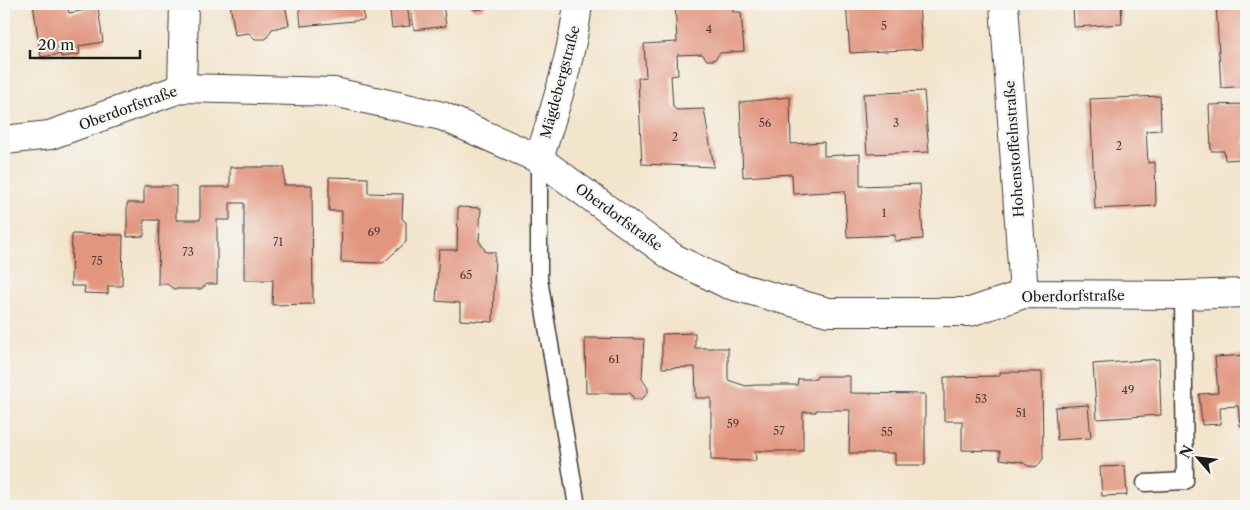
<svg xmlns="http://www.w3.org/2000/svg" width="1250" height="510" viewBox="0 0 1250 510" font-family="'Libre Caslon Text',serif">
  <rect width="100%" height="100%" fill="#f6f6f2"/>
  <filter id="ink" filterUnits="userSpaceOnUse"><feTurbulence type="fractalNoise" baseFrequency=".02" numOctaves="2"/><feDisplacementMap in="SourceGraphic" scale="10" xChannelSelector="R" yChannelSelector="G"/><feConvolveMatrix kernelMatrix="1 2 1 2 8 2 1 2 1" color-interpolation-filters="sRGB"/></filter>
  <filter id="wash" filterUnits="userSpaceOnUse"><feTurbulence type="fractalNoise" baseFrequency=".0096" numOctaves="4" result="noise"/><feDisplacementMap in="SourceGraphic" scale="20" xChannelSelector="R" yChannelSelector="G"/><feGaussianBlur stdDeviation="1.12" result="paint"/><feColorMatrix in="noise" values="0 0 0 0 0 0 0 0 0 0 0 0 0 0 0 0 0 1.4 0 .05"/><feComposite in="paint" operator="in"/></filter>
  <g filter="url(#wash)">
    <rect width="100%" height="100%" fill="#f3e4cc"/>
    <g id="blocks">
      <!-- building -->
      <g fill="#e29680">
        <polygon points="33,4 67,4 69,13 98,8 103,42 79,46 80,54 61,57 61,54 41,57"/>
        <polygon points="230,4 285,4 289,25 272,29 266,39 255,39 249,33 235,35"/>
        <polygon points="299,4 363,4 364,20 301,26"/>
        <polygon points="389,4 407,4 410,26 392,28"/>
        <polygon points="410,4 443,4 446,26 414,30"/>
        <polygon points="467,4 487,4 483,9 475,10"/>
        <polygon points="675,4 732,4 733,12 741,12 744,51 720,53 714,60 707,60 702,54 677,55 678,75 671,76 673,107 677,110 704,109 714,167 642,164 638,78 646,77 644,44 677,42"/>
        <polygon points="846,4 919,4 922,49 850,53"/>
        <polygon points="1073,4 1121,4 1122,24 1074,27"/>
        <polygon points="1216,4 1246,4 1246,86 1221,88"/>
        <polygon points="924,91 929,152 867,154 863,94"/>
        <polygon points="1160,96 1161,130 1146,131 1148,163 1155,162 1156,206 1095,209 1090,99"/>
        <polygon points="790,97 791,144 824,142 824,156 860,154 860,186 920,184 923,239 895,241 895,235 847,237 845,191 793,194 792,174 743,177 740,102"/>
        <polygon points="1246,104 1246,212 1245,212 1243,159 1225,160 1224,151 1211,151 1209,105"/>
        <polygon points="230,167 284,167 284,185 312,185 313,304 272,305 273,280 244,280 244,203 230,203 230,220 217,220 217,284 207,284 201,289 174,289 167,284 158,284 159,220 144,220 144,236 127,237 127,203 144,203 144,186 176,186 176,220 200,220 200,187 230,187"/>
        <polygon points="329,177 368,178 368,193 403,194 402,219 406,222 406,242 383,263 341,262 342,211 329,211"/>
        <polygon points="458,207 481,208 479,241 486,252 495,252 493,322 460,320 460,303 436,301 439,250 457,250"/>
        <polygon points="72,234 123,235 122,286 108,286 108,294 84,293 85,286 71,286"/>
        <polygon points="695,333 695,348 728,348 728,380 746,386 756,385 797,385 798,379 816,379 817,376 850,376 850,393 925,394 925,465 895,465 895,453 849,453 850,410 816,410 816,412 803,412 803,451 755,451 756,461 711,460 711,398 696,398 695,367 662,368 662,334"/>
        <polygon points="585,338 644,339 642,379 648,388 648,393 642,399 634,399 630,393 586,393"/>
        <polygon points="1246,355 1246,426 1240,426 1238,406 1220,407 1221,424 1202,425 1199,394 1218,393 1215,357"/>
        <polygon points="1159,359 1161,415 1097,419 1093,364"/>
        <polygon points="1000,372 1042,372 1043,459 1037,467 1028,466 1022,462 1000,459 1000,451 962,450 962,421 944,421 944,377 1000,376"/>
        <polygon points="1088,405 1091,438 1057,440 1055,407"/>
        <polygon points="1125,466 1127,495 1102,496 1100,467"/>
      </g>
    </g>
  </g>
  <g filter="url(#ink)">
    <use href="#blocks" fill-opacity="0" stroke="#3c3a36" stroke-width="1"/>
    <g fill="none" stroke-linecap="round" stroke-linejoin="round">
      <defs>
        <g id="lane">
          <polyline points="539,159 539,279 577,506"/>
          <polyline points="1145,483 1185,481 1183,295"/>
        </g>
        <g id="street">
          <polyline points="1004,4 1024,294"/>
          <polyline points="182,88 184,4"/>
          <polyline points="4,140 50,135 182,88 334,92 442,116 539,159 674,258 727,284 828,312 970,312 1024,294 1183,295 1246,293"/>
          <path d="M 539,159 C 555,108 572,57 578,4"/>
        </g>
      </defs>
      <!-- lane casing -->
      <use href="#lane" stroke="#3c3a36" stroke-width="19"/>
      <!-- street casing -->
      <use href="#street" stroke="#3c3a36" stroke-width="30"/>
      <!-- lane -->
      <use href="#lane" stroke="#fff" stroke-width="16"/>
      <!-- street -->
      <use href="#street" stroke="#fff" stroke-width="28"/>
    </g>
  </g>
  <g text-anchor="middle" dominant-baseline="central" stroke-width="4.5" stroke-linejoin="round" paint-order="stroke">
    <!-- number labels -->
    <g font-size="11" fill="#4e3a35">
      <text x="884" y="26">5</text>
      <text x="709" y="29">4</text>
      <text x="765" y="123">56</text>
      <text x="896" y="123">3</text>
      <text x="675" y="137">2</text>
      <text x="1119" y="146">2</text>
      <text x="884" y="213">1</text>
      <text x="374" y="232">69</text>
      <text x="278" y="242">71</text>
      <text x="188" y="252">73</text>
      <text x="97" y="261">75</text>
      <text x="466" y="275">65</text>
      <text x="614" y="359">61</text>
      <text x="1128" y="390">49</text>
      <text x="981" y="399">53</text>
      <text x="1021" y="413">51</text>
      <text x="733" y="424">59</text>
      <text x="779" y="431">57</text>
      <text x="887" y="432">55</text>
    </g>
    <!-- street labels -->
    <g font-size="14" fill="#1c1c1c" stroke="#f6f6f2">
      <text transform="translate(560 82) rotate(-75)">Mägdebergstraße</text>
      <text transform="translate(128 108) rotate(-20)">Oberdorfstraße</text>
      <text transform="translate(1014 149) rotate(-94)">Hohenstoffelnstraße</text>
      <text transform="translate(619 217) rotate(36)">Oberdorfstraße</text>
      <text transform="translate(1073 296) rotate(-1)">Oberdorfstraße</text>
    </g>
  </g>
  <!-- margin -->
  <rect width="1250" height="510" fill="none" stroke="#f6f6f2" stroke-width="20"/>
  <!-- north arrow -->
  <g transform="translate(1198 458) rotate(298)" stroke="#f6f6f2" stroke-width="4" paint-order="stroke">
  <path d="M0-4L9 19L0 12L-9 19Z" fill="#1c1c1c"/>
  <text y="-8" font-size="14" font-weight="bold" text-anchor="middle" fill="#1c1c1c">N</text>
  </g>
  <!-- scale -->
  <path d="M30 50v8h110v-8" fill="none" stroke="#1c1c1c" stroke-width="2.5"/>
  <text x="38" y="50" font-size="15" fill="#1c1c1c" stroke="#f6f6f2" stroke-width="4" paint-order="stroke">20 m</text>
</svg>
